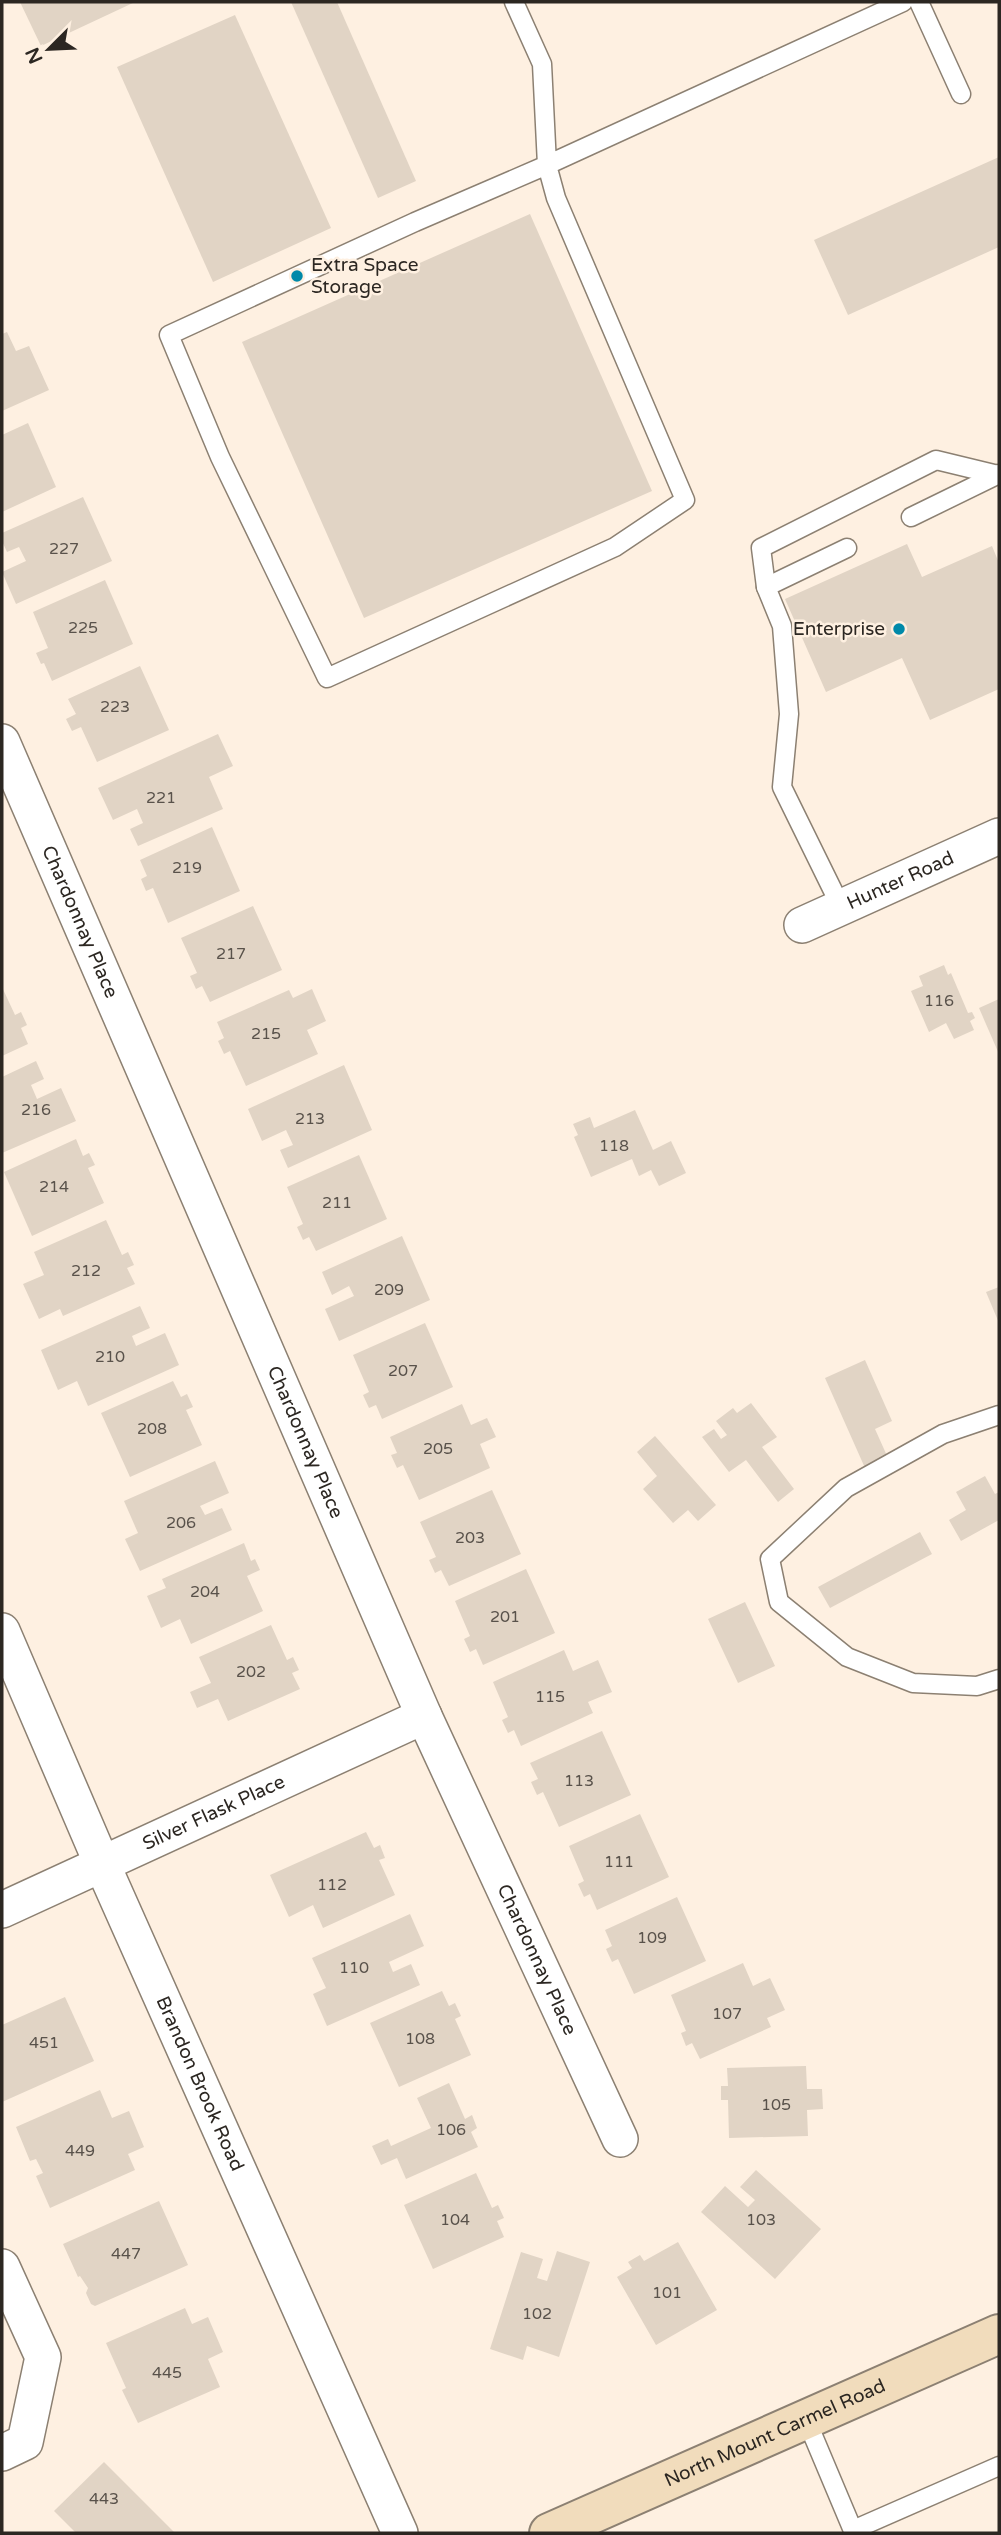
<svg xmlns="http://www.w3.org/2000/svg" width="1001" height="2535" viewBox="0 0 1001 2535" font-family="'Varela Round',sans-serif">
  <rect width="100%" height="100%" fill="#fef0e1"/>
  <!-- building -->
  <g fill="#e1d4c5">
    <polygon points="20,2 135,2 41,46"/>
    <polygon points="291,2 337,2 416,181 378,198"/>
    <polygon points="235,15 331,228 213,282 117,67"/>
    <polygon points="999,157 999,247 848,315 814,240"/>
    <polygon points="530,214 652,491 364,618 242,342"/>
    <polygon points="7,332 16,351 29,346 49,390 2,411 2,334"/>
    <polygon points="28,423 56,487 2,512 2,435"/>
    <polygon points="83,497 112,561 16,604 2,572 26,561 19,547 7,552 2,541 2,533"/>
    <polygon points="907,544 922,577 992,546 999,563 999,689 930,720 902,658 826,692 785,599"/>
    <polygon points="105,580 133,644 52,681 44,663 41,664 36,653 48,648 33,612"/>
    <polygon points="140,666 169,730 97,762 81,727 72,731 66,719 76,714 68,699"/>
    <polygon points="218,734 233,766 209,777 223,809 138,846 130,829 143,823 137,809 113,820 98,788"/>
    <polygon points="212,827 240,891 168,923 153,888 146,891 141,879 147,876 140,860"/>
    <polygon points="253,906 282,970 210,1002 202,986 196,989 190,976 197,973 181,938"/>
    <polygon points="944,965 948,975 951,973 968,1013 972,1012 975,1018 970,1021 974,1030 954,1039 946,1023 929,1032 911,991 923,986 919,976"/>
    <polygon points="2,987 15,1015 21,1012 27,1025 21,1028 28,1044 2,1056"/>
    <polygon points="312,989 326,1021 307,1030 318,1054 246,1086 230,1051 224,1054 218,1041 224,1038 217,1022 289,990 293,998"/>
    <polygon points="999,999 999,1054 979,1008"/>
    <polygon points="36,1061 44,1079 31,1085 37,1099 61,1088 76,1121 2,1153 2,1077"/>
    <polygon points="344,1065 372,1130 288,1168 280,1150 293,1145 286,1130 262,1141 248,1109"/>
    <polygon points="635,1110 653,1150 671,1141 686,1173 659,1186 651,1170 639,1176 632,1159 591,1177 574,1137 578,1135 573,1124 590,1117 594,1128"/>
    <polygon points="76,1139 83,1156 89,1153 95,1165 88,1168 104,1203 32,1236 4,1172"/>
    <polygon points="359,1155 387,1219 316,1251 309,1237 303,1240 297,1227 303,1224 287,1187"/>
    <polygon points="106,1220 122,1255 128,1252 134,1265 127,1268 135,1284 63,1316 60,1309 39,1319 23,1284 44,1275 34,1252"/>
    <polygon points="402,1236 430,1300 339,1341 325,1309 354,1296 349,1286 332,1295 322,1272"/>
    <polygon points="999,1287 999,1323 986,1292"/>
    <polygon points="140,1306 150,1328 132,1336 136,1346 165,1333 179,1365 88,1406 77,1381 58,1390 41,1350"/>
    <polygon points="425,1323 453,1387 382,1419 376,1405 369,1408 363,1395 369,1392 353,1355"/>
    <polygon points="865,1360 892,1421 875,1429 888,1458 865,1468 825,1378"/>
    <polygon points="173,1381 181,1397 187,1394 193,1407 186,1410 202,1445 130,1477 101,1413"/>
    <polygon points="751,1403 777,1437 762,1447 794,1489 778,1502 746,1460 729,1472 702,1437 714,1429 721,1439 727,1435 716,1421 733,1408 737,1413"/>
    <polygon points="462,1404 471,1425 487,1418 496,1437 480,1444 490,1468 419,1500 403,1465 397,1468 391,1455 397,1453 390,1437"/>
    <polygon points="655,1436 716,1505 698,1521 688,1510 673,1523 643,1489 657,1476 637,1452"/>
    <polygon points="215,1461 229,1493 200,1506 205,1515 222,1508 232,1530 140,1571 125,1539 138,1533 124,1501"/>
    <polygon points="985,1476 995,1494 999,1492 999,1520 961,1541 949,1520 966,1510 956,1492"/>
    <polygon points="492,1490 521,1554 449,1586 441,1570 435,1573 429,1560 436,1557 420,1522"/>
    <polygon points="920,1532 932,1554 830,1608 818,1587"/>
    <polygon points="244,1543 251,1561 255,1559 260,1570 247,1576 263,1611 191,1644 180,1619 161,1628 147,1596 166,1588 162,1579"/>
    <polygon points="526,1569 555,1633 483,1665 476,1649 470,1652 464,1639 470,1636 455,1601"/>
    <polygon points="745,1602 775,1666 738,1683 708,1619"/>
    <polygon points="271,1625 287,1660 293,1657 299,1670 292,1673 300,1689 228,1721 218,1699 197,1708 190,1692 211,1683 199,1657"/>
    <polygon points="564,1650 573,1671 598,1660 612,1692 588,1702 593,1713 521,1746 514,1730 508,1733 502,1720 508,1717 493,1682"/>
    <polygon points="602,1731 631,1795 559,1827 543,1792 537,1795 531,1782 538,1779 530,1763"/>
    <polygon points="640,1814 669,1877 597,1910 590,1894 584,1897 578,1884 584,1881 569,1846"/>
    <polygon points="366,1832 374,1848 380,1845 385,1858 379,1860 395,1895 323,1928 313,1905 289,1917 270,1875"/>
    <polygon points="677,1897 706,1961 634,1994 618,1959 612,1962 606,1949 612,1946 605,1930"/>
    <polygon points="410,1914 424,1946 389,1962 393,1972 411,1964 420,1985 327,2026 313,1994 326,1988 312,1958"/>
    <polygon points="743,1963 753,1986 770,1978 785,2010 767,2018 771,2027 700,2059 692,2043 686,2046 681,2033 686,2031 671,1995"/>
    <polygon points="442,1991 449,2006 455,2003 461,2016 455,2019 471,2055 399,2087 370,2023"/>
    <polygon points="65,1997 94,2061 2,2102 2,2025"/>
    <polygon points="806,2066 807,2089 822,2089 823,2109 807,2110 808,2136 729,2138 728,2100 721,2100 721,2086 728,2086 727,2068"/>
    <polygon points="449,2083 465,2119 472,2115 477,2128 471,2132 478,2147 406,2179 397,2158 381,2165 372,2146 388,2139 391,2146 431,2128 417,2098"/>
    <polygon points="100,2090 112,2118 129,2111 144,2147 128,2154 135,2170 50,2208 36,2176 43,2173 36,2159 30,2161 16,2127"/>
    <polygon points="756,2170 821,2229 775,2279 701,2212 725,2186 748,2207 755,2200 740,2187"/>
    <polygon points="476,2173 492,2208 498,2205 504,2218 497,2221 504,2237 433,2269 404,2205"/>
    <polygon points="159,2201 188,2265 95,2306 91,2304 86,2293 88,2288 80,2276 78,2277 63,2244"/>
    <polygon points="678,2242 717,2310 656,2345 617,2277 632,2268 628,2262 640,2255 644,2261"/>
    <polygon points="557,2251 590,2262 559,2357 527,2346 523,2360 490,2349 521,2252 543,2259 537,2278 547,2281"/>
    <polygon points="185,2308 192,2324 208,2317 223,2352 208,2359 220,2387 138,2423 122,2390 126,2388 106,2343"/>
    <polygon points="104,2462 175,2533 76,2533 54,2511"/>
  </g>
  <g fill="none" stroke-linecap="round" stroke-linejoin="round">
    <defs>
      <g id="lane">
        <polyline points="514,2 542,64 547,165 556,198 685,500 615,547 327,678 220,457 169,335 415,222 547,165 903,2"/>
        <polyline points="919,2 961,94"/>
        <polyline points="911,517 999,474"/>
        <polyline points="766,587 761,548 936,460 998,475"/>
        <polyline points="841,907 782,787 789,714 782,626 766,587 847,548"/>
        <polyline points="999,1415 943,1434 846,1488 770,1559 779,1602 847,1657 913,1683 977,1686 999,1679"/>
        <polyline points="806,2419 854,2533"/>
        <polyline points="853,2530 999,2466"/>
      </g>
      <g id="street">
        <path id="s1" d="M 2,742 L 424,1716 L 620,2139"/>
        <path id="s2" d="M 802,925 L 999,836"/>
        <path id="s3" d="M 2,1631 L 102,1864 L 400,2533"/>
        <path id="s4" d="M 2,1910 L 424,1716"/>
        <polyline points="2,2267 43,2357 25,2442 2,2453"/>
      </g>
      <g id="secondary">
        <path id="s5" d="M 549,2533 L 999,2334"/>
      </g>
    </defs>
    <!-- lane casing -->
    <use href="#lane" stroke="#8c8072" stroke-width="21"/>
    <!-- street casing -->
    <use href="#street" stroke="#8c8072" stroke-width="38"/>
    <!-- secondary casing -->
    <use href="#secondary" stroke="#8c8072" stroke-width="42"/>
    <!-- lane -->
    <use href="#lane" stroke="#fff" stroke-width="18"/>
    <!-- street -->
    <use href="#street" stroke="#fff" stroke-width="35"/>
    <!-- secondary -->
    <use href="#secondary" stroke="#f1dcbc" stroke-width="38"/>
  </g>
  <!-- markers -->
  <g fill="#0089a9" stroke="#fef0e1" stroke-width="2.5">
    <circle cx="297" cy="276" r="7"/>
    <circle cx="899" cy="629" r="7"/>
  </g>
  <g text-anchor="middle" dominant-baseline="central" stroke-width="5" stroke-linejoin="round" paint-order="stroke">
    <!-- number labels -->
    <g font-size="16" fill="#59524b">
      <text x="64" y="549">227</text>
      <text x="83" y="628">225</text>
      <text x="115" y="707">223</text>
      <text x="161" y="798">221</text>
      <text x="187" y="868">219</text>
      <text x="231" y="954">217</text>
      <text x="939" y="1001">116</text>
      <text x="266" y="1034">215</text>
      <text x="36" y="1110">216</text>
      <text x="310" y="1119">213</text>
      <text x="614" y="1146">118</text>
      <text x="54" y="1187">214</text>
      <text x="337" y="1203">211</text>
      <text x="86" y="1271">212</text>
      <text x="389" y="1290">209</text>
      <text x="110" y="1357">210</text>
      <text x="403" y="1371">207</text>
      <text x="152" y="1429">208</text>
      <text x="438" y="1449">205</text>
      <text x="181" y="1523">206</text>
      <text x="470" y="1538">203</text>
      <text x="205" y="1592">204</text>
      <text x="505" y="1617">201</text>
      <text x="251" y="1672">202</text>
      <text x="550" y="1697">115</text>
      <text x="579" y="1781">113</text>
      <text x="619" y="1862">111</text>
      <text x="332" y="1885">112</text>
      <text x="652" y="1938">109</text>
      <text x="354" y="1968">110</text>
      <text x="727" y="2014">107</text>
      <text x="420" y="2039">108</text>
      <text x="44" y="2043">451</text>
      <text x="776" y="2105">105</text>
      <text x="451" y="2130">106</text>
      <text x="80" y="2151">449</text>
      <text x="455" y="2220">104</text>
      <text x="761" y="2220">103</text>
      <text x="126" y="2254">447</text>
      <text x="667" y="2293">101</text>
      <text x="537" y="2314">102</text>
      <text x="167" y="2373">445</text>
      <text x="104" y="2499">443</text>
    </g>
    <!-- poi labels -->
    <g font-size="19" fill="#2c2722" stroke="#fef0e1" text-anchor="start">
      <text x="311" y="265">Extra Space<tspan x="311" dy="22">Storage</tspan></text>
      <text x="885" y="629" text-anchor="end">Enterprise</text>
    </g>
    <!-- street labels -->
    <g font-size="19" fill="#2c2722" stroke="#fef0e1">
      <text stroke="none"><textPath href="#s2" startOffset="108">Hunter Road</textPath></text>
      <text stroke="none"><textPath href="#s1" startOffset="196">Chardonnay Place</textPath></text>
      <text stroke="none"><textPath href="#s1" startOffset="763">Chardonnay Place</textPath></text>
      <text stroke="none"><textPath href="#s4" startOffset="233">Silver Flask Place</textPath></text>
      <text stroke="none"><textPath href="#s1" startOffset="1330">Chardonnay Place</textPath></text>
      <text stroke="none"><textPath href="#s3" startOffset="494">Brandon Brook Road</textPath></text>
      <text stroke="none"><textPath href="#s5" startOffset="247">North Mount Carmel Road</textPath></text>
    </g>
  </g>
  <!-- border -->
  <rect width="1001" height="2535" fill="none" stroke="#2c2722" stroke-width="7"/>
  <!-- north arrow -->
  <g transform="translate(49 49) rotate(246)" stroke="#fef0e1" stroke-width="5" paint-order="stroke">
  <path d="M0-5L12 26L0 18L-12 26Z" fill="#2c2722"/>
  <text y="-10" font-size="19" font-weight="bold" text-anchor="middle" fill="#2c2722">N</text>
  </g>
</svg>
